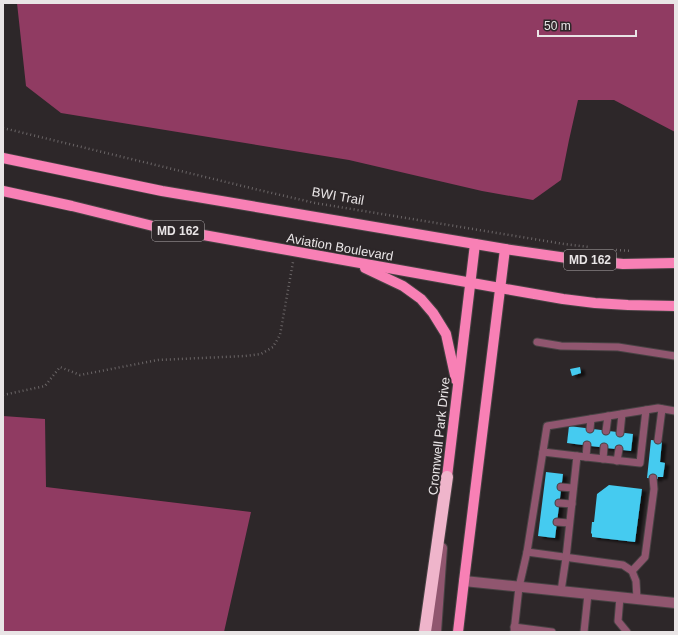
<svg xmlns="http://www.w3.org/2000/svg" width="678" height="635" viewBox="0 0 678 635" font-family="Arial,sans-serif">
  <defs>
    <filter id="shadow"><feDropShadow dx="4.5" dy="2.5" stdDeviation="1" flood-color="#0009"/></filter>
  </defs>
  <rect width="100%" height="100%" fill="#2d2729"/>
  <!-- forest -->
  <g fill="#903b62">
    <polygon points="17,3 675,3 675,132 614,100 578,100 569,140 561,180 533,200 482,191 349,160 61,113 26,86"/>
    <polygon points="3,416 45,419 46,487 251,512 224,632 3,632"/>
  </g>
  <!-- building -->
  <g fill="#45cbf0" filter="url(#shadow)">
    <polygon points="580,367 581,373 572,376 570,369"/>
    <polygon points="569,426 633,434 631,451 567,443"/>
    <polygon points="651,440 662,441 660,462 665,463 663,477 658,477 658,479 647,478"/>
    <polygon points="546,472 563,474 555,538 538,536"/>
    <polygon points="609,485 642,489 635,542 592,537 592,534 591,533 592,522 594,522 597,494"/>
  </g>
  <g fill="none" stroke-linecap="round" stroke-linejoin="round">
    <defs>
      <g id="lane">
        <polyline points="537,342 561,346 618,347 675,356"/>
        <polyline points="590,429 591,419"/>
        <polyline points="606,431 608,416"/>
        <polyline points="620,433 622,414"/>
        <polyline points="658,440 662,409"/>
        <polyline points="543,452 577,456"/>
        <polyline points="586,457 587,445"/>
        <polyline points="603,459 604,447"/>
        <polyline points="617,461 619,449"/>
        <polyline points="561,487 573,488"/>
        <polyline points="559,503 572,504"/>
        <polyline points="557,522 569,523"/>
        <polyline points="527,552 623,565 632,571 636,581 637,599"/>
        <polyline points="632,571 645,557 654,489 653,478"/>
        <polyline points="561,591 566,558 577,456 640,463 646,410"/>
        <polyline points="620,597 618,621 627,632"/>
        <polyline points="514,627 552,632"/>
        <polyline points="514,632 519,587 527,552 547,426 658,408 675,411"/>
        <polyline points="584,632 588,594"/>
      </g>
      <g id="street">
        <polyline points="464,581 675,603"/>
        <polyline points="436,632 442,548"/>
      </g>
      <g id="primary">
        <polyline points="3,158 162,191 505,249 567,258 623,264 675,263"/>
        <polyline points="3,191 72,206 153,226 500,288 563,299 595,303 628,305 675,306"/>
        <polyline points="365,268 403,286 421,299 433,313 446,334 456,380"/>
        <polyline points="447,477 475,244"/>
        <polyline points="458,632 464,581 505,249"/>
      </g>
      <polyline id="highway" points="425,632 447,477"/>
    </defs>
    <!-- lane casing -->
    <use href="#lane" stroke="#474243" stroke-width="9"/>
    <!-- street casing -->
    <use href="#street" stroke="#474243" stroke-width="12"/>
    <!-- primary casing -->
    <use href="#primary" stroke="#474243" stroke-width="12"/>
    <!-- highway casing -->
    <use href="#highway" stroke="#474243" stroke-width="14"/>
    <!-- path -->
    <g stroke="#6b6667" stroke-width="2.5" stroke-dasharray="1 3" stroke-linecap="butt">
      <polyline points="3,128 259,190 315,203 564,244 589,247"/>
      <polyline points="616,250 631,251"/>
      <polyline points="3,395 45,386 60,367 80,375 158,360 245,356 261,354 273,347 280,335 293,262"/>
    </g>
    <!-- lane -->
    <use href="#lane" stroke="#90566f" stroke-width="7"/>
    <!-- street -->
    <use href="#street" stroke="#90566f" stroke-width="10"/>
    <!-- primary -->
    <use href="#primary" stroke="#f880b5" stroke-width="10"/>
    <!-- highway -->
    <use href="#highway" stroke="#efb5cb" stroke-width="12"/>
  </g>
  <g text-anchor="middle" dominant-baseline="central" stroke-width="4" stroke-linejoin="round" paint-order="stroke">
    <!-- shield labels -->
    <g fill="#2d2729" stroke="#b1acad" stroke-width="1">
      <rect x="152" y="221" width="52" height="20" rx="3"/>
      <rect x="564" y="250" width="52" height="20" rx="3"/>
    </g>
    <g font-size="12" font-weight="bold" fill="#e9e5e6">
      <text x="178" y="231">MD 162</text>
      <text x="590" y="260">MD 162</text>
    </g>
    <!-- street labels -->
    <g font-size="13" fill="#e9e5e6" stroke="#2d2729">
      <text transform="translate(338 196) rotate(10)">BWI Trail</text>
      <text transform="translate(340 247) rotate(10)">Aviation Boulevard</text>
      <text transform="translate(439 436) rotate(-84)">Cromwell Park Drive</text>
    </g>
  </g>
  <!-- border -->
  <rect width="678" height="635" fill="none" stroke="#e9e5e6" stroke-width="8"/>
  <!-- scale -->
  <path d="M538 30v6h98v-6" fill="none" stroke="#e9e5e6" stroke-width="2"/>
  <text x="544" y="30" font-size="12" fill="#e9e5e6" stroke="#2d2729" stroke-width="3" paint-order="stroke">50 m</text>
</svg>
